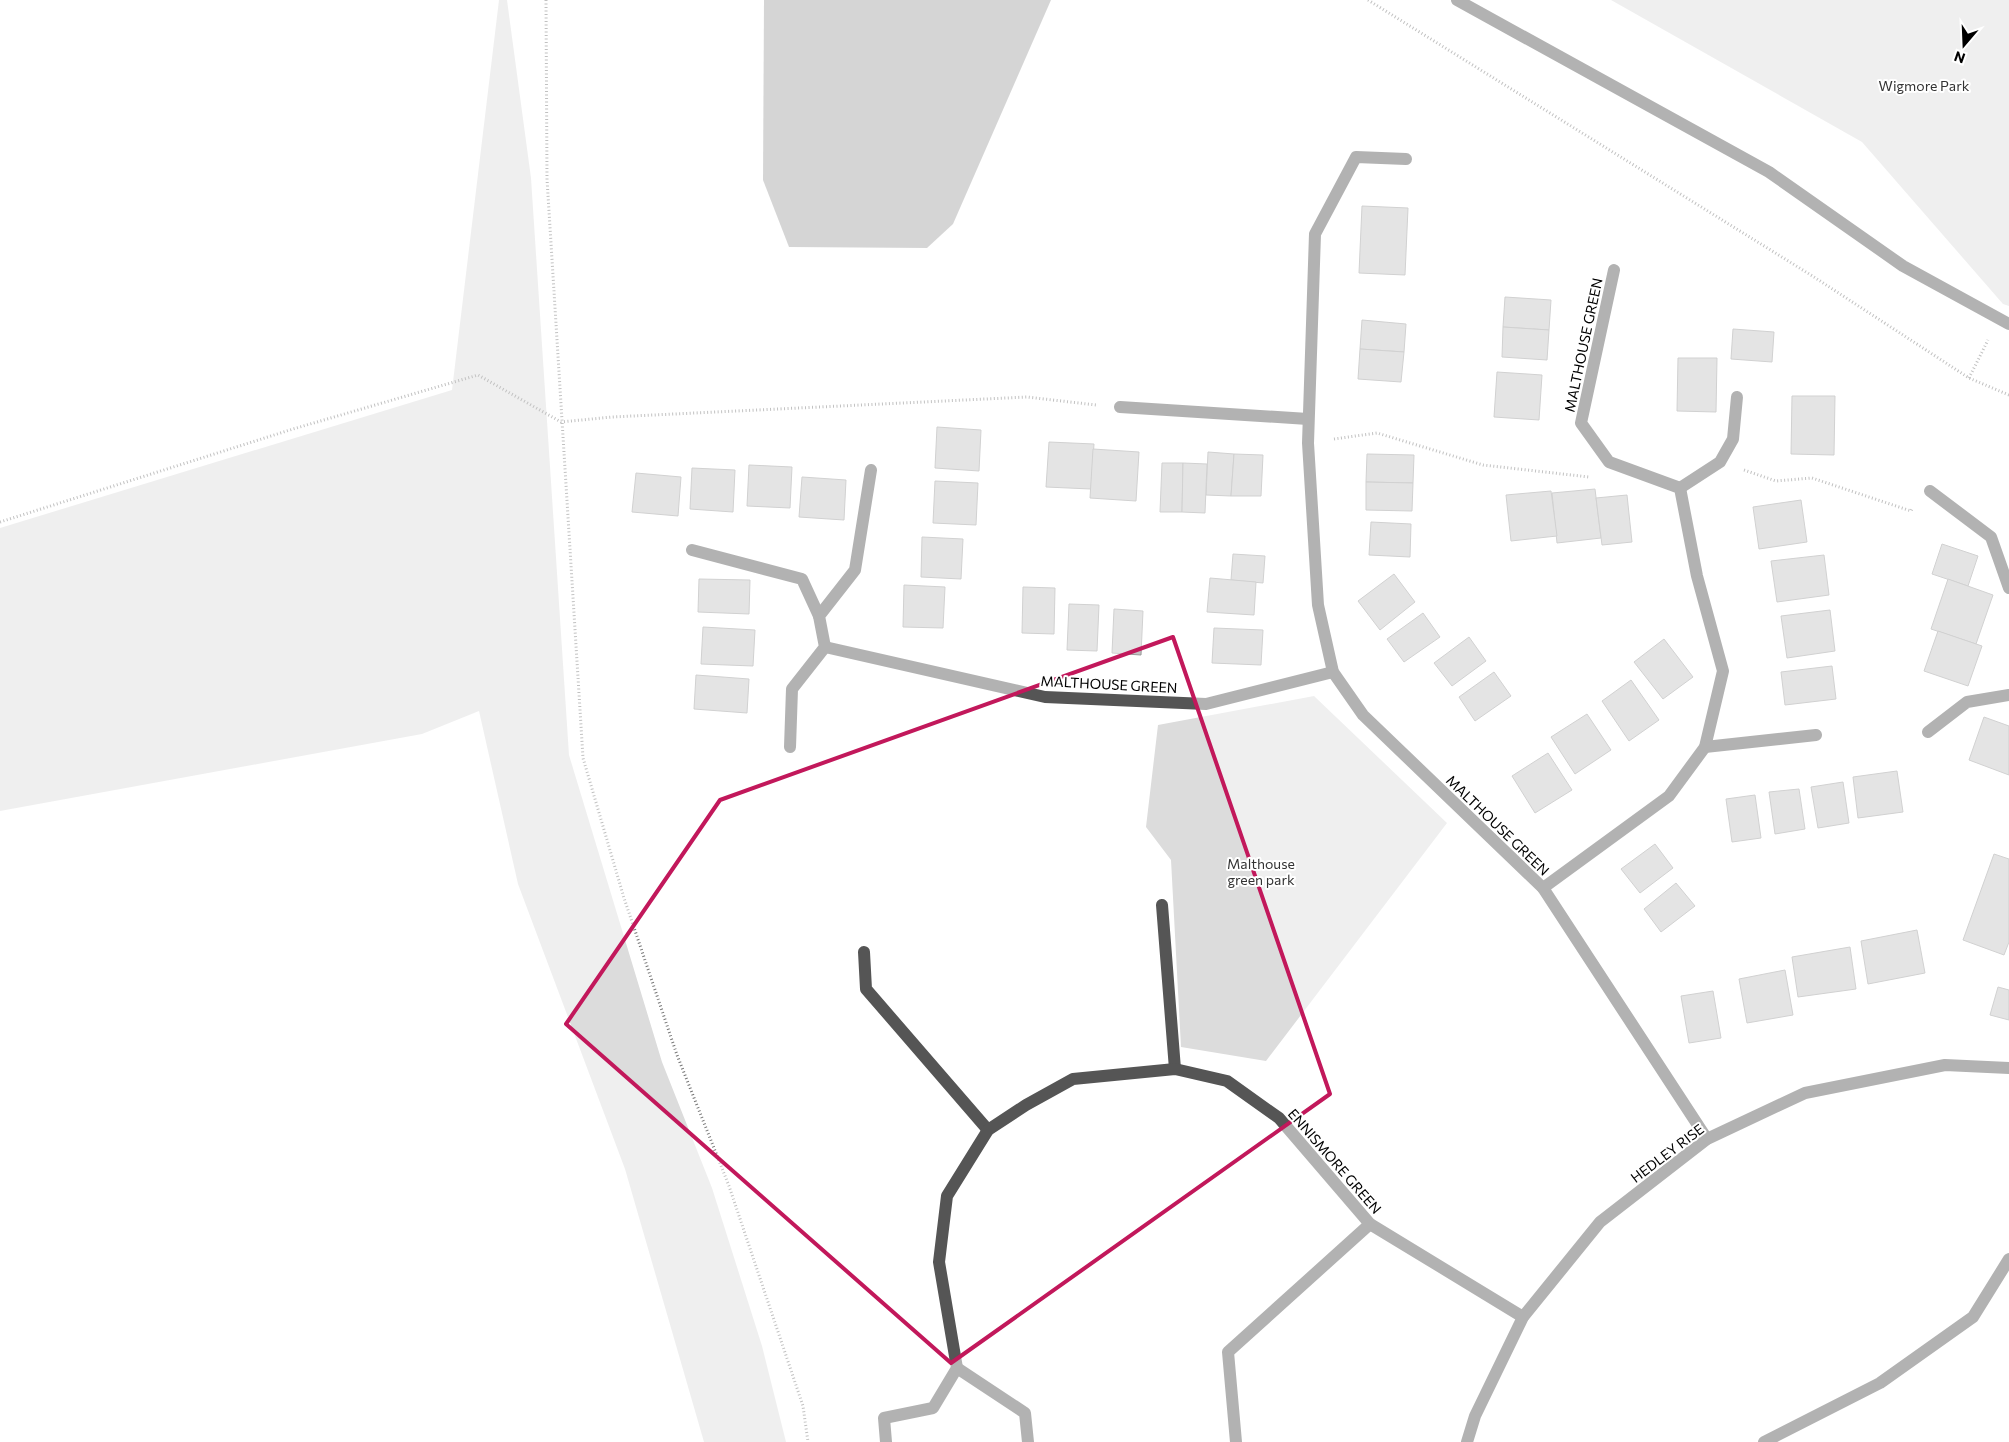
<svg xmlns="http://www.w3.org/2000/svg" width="2009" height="1442" viewBox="0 0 2009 1442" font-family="Commissioner,sans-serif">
  <rect width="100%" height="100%" fill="#fff"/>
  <!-- green -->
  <g fill="#dcdcdc">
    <polygon points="499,0 507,0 531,178 569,755 662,1062 712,1188 762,1346 786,1442 704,1442 625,1169 518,884 479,711 422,734 0,811 0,528 452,390"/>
    <polygon points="1611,0 2009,0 2009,306 2003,304 1862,142"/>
    <polygon points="1314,696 1447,823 1266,1061 1181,1047 1171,860 1146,827 1158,725"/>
  </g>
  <!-- water -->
  <polygon fill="#a3a3a3" points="764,0 1051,0 953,224 927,248 789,247 763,180"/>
  <!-- building -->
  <g fill="#c4c4c4" stroke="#999">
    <polygon points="1362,206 1408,208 1405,275 1359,273"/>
    <polygon points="1505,297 1551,300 1549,330 1503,327"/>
    <polygon points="1362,320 1406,324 1404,352 1360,349"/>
    <polygon points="1503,327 1549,330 1547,360 1502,357"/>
    <polygon points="1733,329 1774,332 1772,362 1731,359"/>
    <polygon points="1360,349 1404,352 1401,382 1358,379"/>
    <polygon points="1678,358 1717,358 1716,412 1677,411"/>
    <polygon points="1497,372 1542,375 1539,420 1494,417"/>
    <polygon points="1792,396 1835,396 1834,455 1791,454"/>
    <polygon points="937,427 981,430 979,471 935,468"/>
    <polygon points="1049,442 1094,444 1091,489 1046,487"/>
    <polygon points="1093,449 1139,452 1136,501 1090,498"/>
    <polygon points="1208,452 1234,454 1231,496 1206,495"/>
    <polygon points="1234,454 1263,455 1261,496 1231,496"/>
    <polygon points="1367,454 1414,455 1413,483 1366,482"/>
    <polygon points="1162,463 1183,463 1182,512 1160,512"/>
    <polygon points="1183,463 1207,464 1205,513 1182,512"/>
    <polygon points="749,465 792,467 790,508 747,506"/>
    <polygon points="692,468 735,470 733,512 690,509"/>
    <polygon points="636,473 681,477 678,516 632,512"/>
    <polygon points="802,477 846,480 844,520 799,517"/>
    <polygon points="935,481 978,483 976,525 933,523"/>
    <polygon points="1366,482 1413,483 1412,511 1366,510"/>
    <polygon points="1595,489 1601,538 1557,543 1552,493"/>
    <polygon points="1551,491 1557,536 1511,541 1506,495"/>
    <polygon points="1627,495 1632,542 1602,545 1596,498"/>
    <polygon points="1801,500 1807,542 1759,549 1753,507"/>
    <polygon points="1371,522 1411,524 1410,557 1369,555"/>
    <polygon points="922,537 963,539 961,579 921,577"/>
    <polygon points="1942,544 1978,556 1968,586 1932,574"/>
    <polygon points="1233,554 1265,556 1263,583 1231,580"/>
    <polygon points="1824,555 1829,595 1777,602 1771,561"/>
    <polygon points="1394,574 1415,602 1380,630 1358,601"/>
    <polygon points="1210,578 1256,582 1254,615 1207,612"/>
    <polygon points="699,579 750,580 749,614 698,612"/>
    <polygon points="1948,579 1993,595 1976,644 1931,629"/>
    <polygon points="904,585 945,587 943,628 903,627"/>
    <polygon points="1023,587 1055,588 1054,634 1022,633"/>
    <polygon points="1069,604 1099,605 1097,651 1067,650"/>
    <polygon points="1114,609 1143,611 1141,655 1112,653"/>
    <polygon points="1830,610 1835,651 1787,658 1781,616"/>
    <polygon points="1423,613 1440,637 1404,662 1387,639"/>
    <polygon points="703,627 755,630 753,666 701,664"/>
    <polygon points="1214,628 1263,630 1261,665 1212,663"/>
    <polygon points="1938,631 1982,646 1968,686 1924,671"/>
    <polygon points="1469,637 1486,661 1452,686 1434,663"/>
    <polygon points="1664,639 1693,677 1663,699 1634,662"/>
    <polygon points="1832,666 1836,699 1785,705 1781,672"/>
    <polygon points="1494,672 1511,696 1475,721 1459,697"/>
    <polygon points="696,675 749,679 747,713 694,709"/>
    <polygon points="1631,680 1659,720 1629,741 1602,701"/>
    <polygon points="1587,714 1611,750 1575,774 1551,737"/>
    <polygon points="1984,717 2009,726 2009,775 1969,760"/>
    <polygon points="1548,753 1572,790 1535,813 1512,776"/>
    <polygon points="1897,771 1903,812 1858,818 1853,777"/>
    <polygon points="1843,782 1849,823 1818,828 1811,787"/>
    <polygon points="1799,789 1805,829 1775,834 1769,792"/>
    <polygon points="1755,795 1761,838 1732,842 1726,799"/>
    <polygon points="1655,844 1673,868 1640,893 1621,869"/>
    <polygon points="1994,854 2009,859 2009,942 2004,955 1963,940"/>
    <polygon points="1676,883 1695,906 1661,932 1644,909"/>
    <polygon points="1917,930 1925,973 1868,984 1861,941"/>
    <polygon points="1850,947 1856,989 1798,997 1792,957"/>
    <polygon points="1785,970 1793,1015 1747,1023 1739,979"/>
    <polygon points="1998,987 2009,990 2009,1020 1990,1015"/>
    <polygon points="1713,991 1721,1038 1689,1043 1681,996"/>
  </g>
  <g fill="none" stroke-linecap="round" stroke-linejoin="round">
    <!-- path -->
    <g stroke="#777" stroke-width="3" stroke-dasharray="1 2.5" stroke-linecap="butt">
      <polyline points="546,0 547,179 583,758 624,898 677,1055 729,1186 803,1406 808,1442"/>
      <polyline points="1368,0 1814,277 1969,378 2009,395"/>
      <polyline points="1969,378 1988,340"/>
      <polyline points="1334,439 1377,433 1483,465 1589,477"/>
      <polyline points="1744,470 1776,481 1812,478 1911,511 1912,509"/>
      <polyline points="0,522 293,429 478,375 561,422 612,417 1027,397 1096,405"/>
    </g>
    <!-- minor -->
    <g stroke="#555" stroke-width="12">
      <polyline points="1457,0 1769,172 1903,266 2009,324"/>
      <polyline points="1406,159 1356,157 1315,234 1308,443 1318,605 1333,672 1363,715 1543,888"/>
      <polyline points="1614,270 1581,423 1609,462 1680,488 1697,576 1723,671 1705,747 1669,796 1543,888 1707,1139"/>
      <polyline points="1120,407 1308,419"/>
      <polyline points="1680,488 1720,462 1733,439 1737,397"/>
      <polyline points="1930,491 1991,537 2009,588"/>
      <polyline points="692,550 802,579 819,616"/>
      <polyline points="825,647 1045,697 1206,704 1333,672"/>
      <polyline points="1928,732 1967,702 2009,695"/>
      <polyline points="790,747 792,689 825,647 819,616 855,570 871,470"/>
      <polyline points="1705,747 1816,735"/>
      <polyline points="1162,905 1175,1069"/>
      <polyline points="864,952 866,989 988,1130"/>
      <polyline points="957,1368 1025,1413 1028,1442"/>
      <polyline points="886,1442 884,1418 933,1408 957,1368 939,1262 947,1196 988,1130 1026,1105 1073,1079 1175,1069 1227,1081 1279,1118 1370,1224 1523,1317"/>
      <polyline points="1236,1442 1228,1352 1370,1224"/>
      <polyline points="1467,1442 1475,1416 1523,1317 1600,1222 1707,1139 1805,1093 1945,1065 2009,1068"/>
      <polyline points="1764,1442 1880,1383 1973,1317 2009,1259"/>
    </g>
  </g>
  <!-- marked area -->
  <path d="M0 0H2009V1442H0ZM 1173,637 L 1330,1094 L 951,1363 L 566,1024 L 720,800 Z" fill="#fff" fill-opacity=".55" fill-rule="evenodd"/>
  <path fill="none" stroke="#c2185b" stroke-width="4" stroke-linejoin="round" d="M 1173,637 L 1330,1094 L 951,1363 L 566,1024 L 720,800 Z"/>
  <g text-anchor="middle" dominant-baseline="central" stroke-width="4" stroke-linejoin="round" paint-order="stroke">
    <!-- park labels -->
    <g font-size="14" fill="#333" stroke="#fff">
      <text x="1924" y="85">Wigmore Park</text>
      <text x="1261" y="863">Malthouse<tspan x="1261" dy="16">green park</tspan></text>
    </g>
    <!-- street labels -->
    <g font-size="14" fill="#000" stroke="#fff">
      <text transform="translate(1583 345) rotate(-78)">MALTHOUSE GREEN</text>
      <text transform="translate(1109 684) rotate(3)">MALTHOUSE GREEN</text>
      <text transform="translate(1498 825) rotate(44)">MALTHOUSE GREEN</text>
      <text transform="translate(1667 1153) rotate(-37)">HEDLEY RISE</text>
      <text transform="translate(1335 1161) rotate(49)">ENNISMORE GREEN</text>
    </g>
  </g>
  <!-- north arrow -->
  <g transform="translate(1964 45) rotate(199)" stroke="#ffffff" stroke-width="4" paint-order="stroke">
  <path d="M0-4L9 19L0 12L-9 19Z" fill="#000000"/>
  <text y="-8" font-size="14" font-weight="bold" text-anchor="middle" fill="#000000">N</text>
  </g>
</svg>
